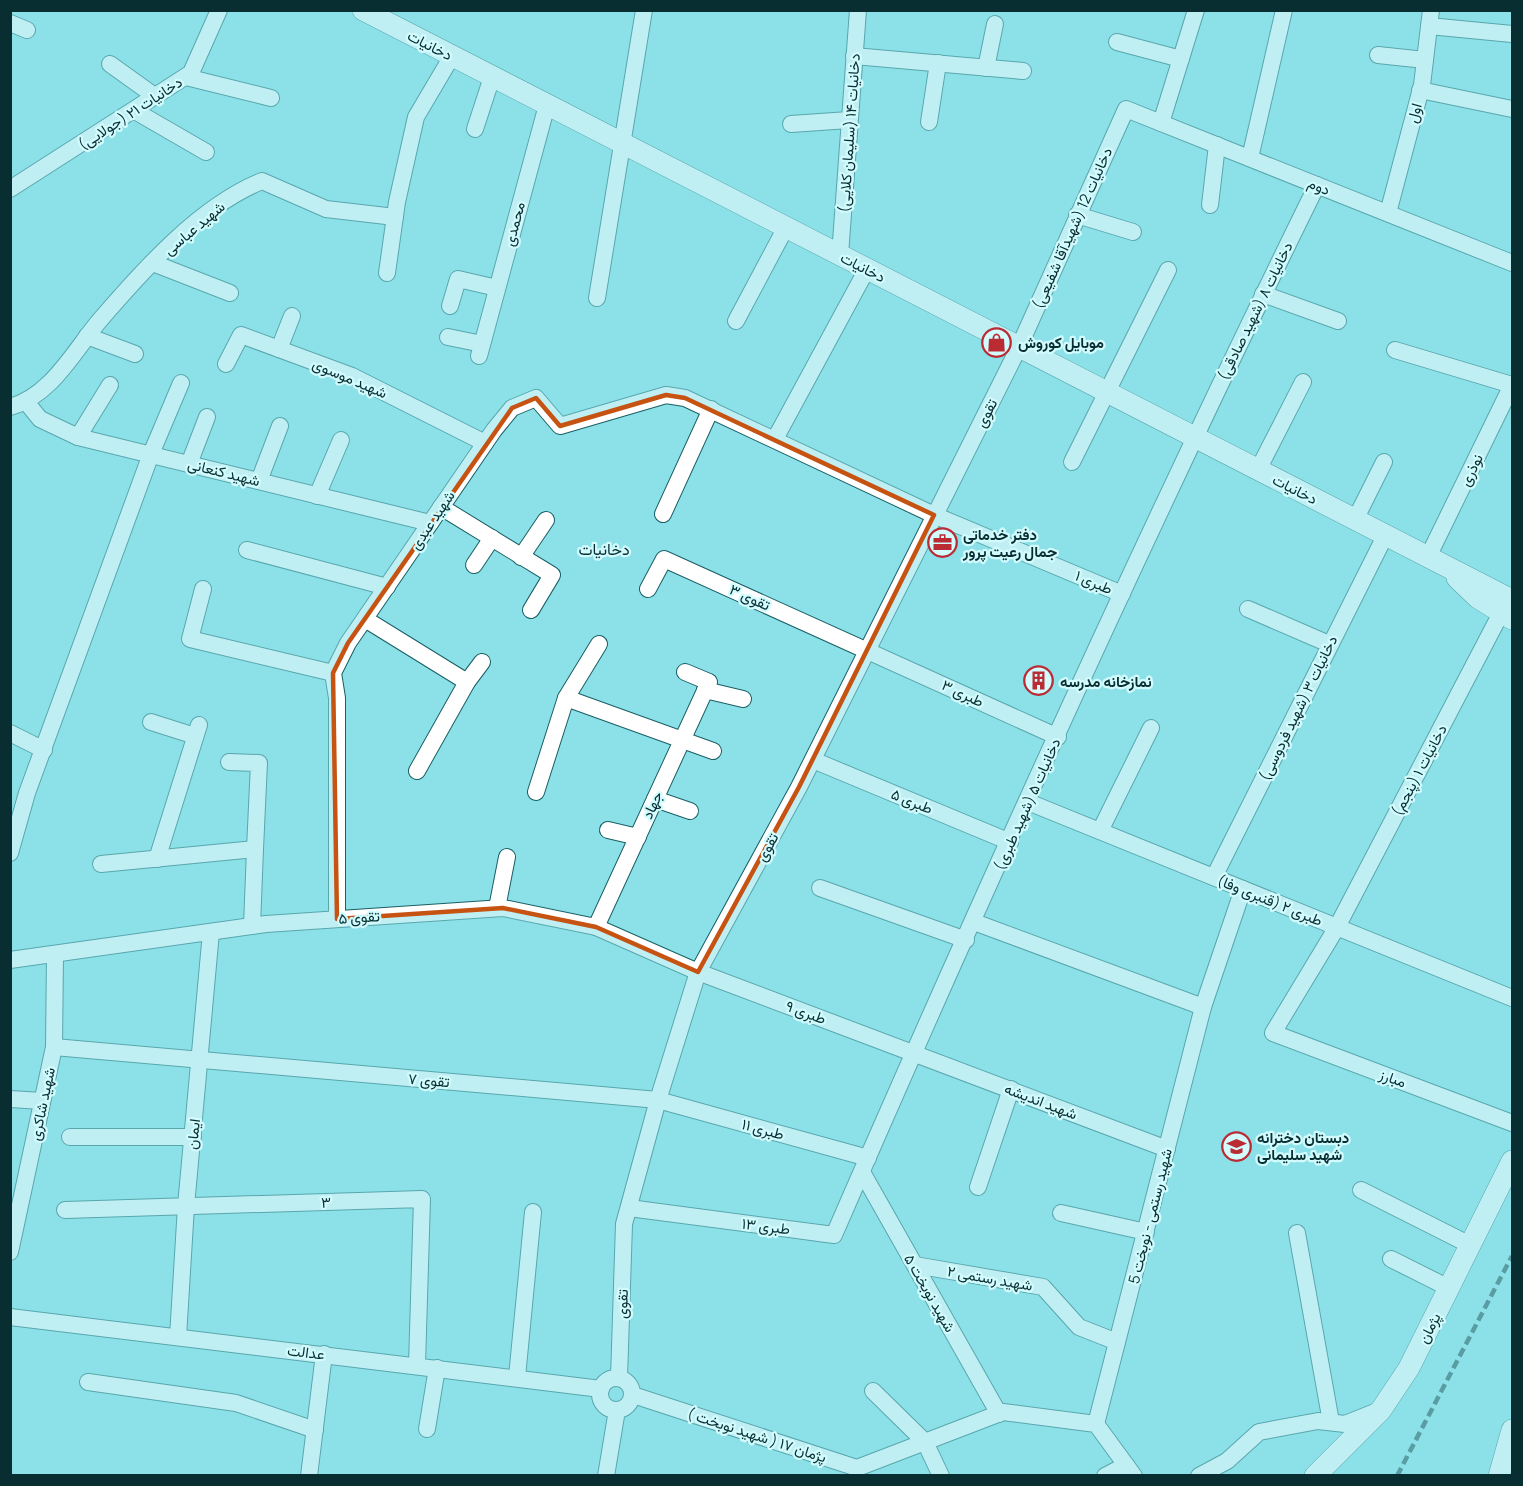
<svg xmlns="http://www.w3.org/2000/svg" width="1523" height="1486" viewBox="0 0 1523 1486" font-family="Manrope,Vazirmatn,sans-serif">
  <rect width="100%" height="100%" fill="#8ce1e9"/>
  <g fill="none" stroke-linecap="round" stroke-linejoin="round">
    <defs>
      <g id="minor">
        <polyline points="10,23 27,30"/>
        <polyline points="1429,26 1512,34"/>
        <polyline points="1117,42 1181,59"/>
        <polyline points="1378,55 1425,60"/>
        <polyline points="854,56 1023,71"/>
        <polyline points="110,64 156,97"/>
        <polyline points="986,68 995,24"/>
        <polyline points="186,77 271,98"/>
        <polyline points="1420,90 1512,109"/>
        <polyline points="135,111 206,152"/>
        <polyline points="929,122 938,63"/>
        <polyline points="1161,123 1196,10"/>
        <polyline points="791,124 849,120"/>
        <polyline points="475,129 492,77"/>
        <polyline points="1250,158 1284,10"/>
        <polyline points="10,189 191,73 219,10"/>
        <polyline points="1210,205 1217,145"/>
        <polyline points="1388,213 1422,85 1431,10"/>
        <polyline points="1077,215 1133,232"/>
        <polyline points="840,255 858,10"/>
        <polyline points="153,263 230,293"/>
        <polyline points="387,273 397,202 416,117 452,56"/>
        <polyline points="1263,294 1338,321"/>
        <polyline points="597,298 644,10"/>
        <polyline points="450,306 458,279 497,288"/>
        <polyline points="736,321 786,227"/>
        <polyline points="87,336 135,354"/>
        <polyline points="448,337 482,344"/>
        <polyline points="279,349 292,316"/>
        <polyline points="1395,350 1512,385"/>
        <polyline points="479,356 547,105"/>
        <polyline points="226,364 241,335 352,376 485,443"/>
        <polyline points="27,403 40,419 78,437 430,523"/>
        <path d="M 10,407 C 51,396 74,351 100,320 C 144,269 200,206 262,181 L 326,209 L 395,217"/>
        <polyline points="78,437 110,385"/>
        <polyline points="775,439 867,269"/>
        <polyline points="1072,462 1168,270"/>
        <polyline points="189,464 207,417"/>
        <polyline points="1258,470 1303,382"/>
        <polyline points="259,481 280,426"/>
        <polyline points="317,496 341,440"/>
        <polyline points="441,507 552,575 531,610"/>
        <polyline points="663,514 711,409"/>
        <polyline points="1355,520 1384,462"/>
        <polyline points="247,550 387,587"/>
        <polyline points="1429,555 1512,385"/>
        <polyline points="521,557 546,520"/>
        <polyline points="474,565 492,538"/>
        <polyline points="203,589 190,639 333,673"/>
        <polyline points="648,589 664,559 1058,737"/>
        <polyline points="1248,609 1329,644"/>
        <polyline points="1501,613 1337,927 1273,1033 1512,1123"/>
        <polyline points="365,619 467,682"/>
        <polyline points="705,690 743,699"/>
        <polyline points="566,698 713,751"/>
        <polyline points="151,722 195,736"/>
        <polyline points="10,733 44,750"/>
        <polyline points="813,760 1010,842"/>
        <polyline points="229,762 259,763 255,849"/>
        <polyline points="417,771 467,682 482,662"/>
        <polyline points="536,792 566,698 599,644"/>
        <polyline points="655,799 690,811"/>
        <polyline points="1028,802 1512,998"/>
        <polyline points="608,830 638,837"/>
        <polyline points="1100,831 1151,728"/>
        <polyline points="10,853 27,793 151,454 181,383"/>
        <polyline points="157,859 199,725"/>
        <polyline points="101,864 255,849 252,926"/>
        <polyline points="1214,877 1383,540"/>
        <polyline points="820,888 966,940"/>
        <polyline points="497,908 507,857"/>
        <polyline points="337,919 337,698 333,673 348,643 494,430 512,408 536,398 560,426 666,395 685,398 934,515 1122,594"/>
        <polyline points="974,922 1203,1007"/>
        <polyline points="596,927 709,682 685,672"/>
        <polyline points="10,960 266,924 503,908 596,927 698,972 1167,1149"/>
        <polyline points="54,1047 658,1100 868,1158"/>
        <polyline points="10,1099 42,1101"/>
        <polyline points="70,1137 193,1137"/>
        <polyline points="862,1172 999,1414"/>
        <polyline points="978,1187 1011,1089"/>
        <polyline points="1361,1190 1470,1245"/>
        <path d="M 629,1208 L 834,1235 C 987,883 1147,530 1317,185"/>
        <polyline points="65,1210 422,1199 417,1365"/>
        <polyline points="1061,1213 1146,1232"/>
        <polyline points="1297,1233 1331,1422"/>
        <polyline points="10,1252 54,1047 55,955"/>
        <polyline points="1391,1259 1449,1288"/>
        <polyline points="915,1265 1043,1287 1079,1327 1117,1342"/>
        <polyline points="10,1317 601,1389"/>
        <polyline points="178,1337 186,1206 211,932"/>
        <polyline points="517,1377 533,1212"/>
        <polyline points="619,1378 624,1224 658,1100 698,972 799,787 1019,347 1126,109 1512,263"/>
        <circle cx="616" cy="1394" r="16"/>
        <polyline points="88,1382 236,1403 315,1430"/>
        <polyline points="873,1391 925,1442 941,1476"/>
        <polyline points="633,1395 857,1468 1003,1412 1096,1424 1134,1476"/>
        <polyline points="1096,1424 1203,1007 1243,889"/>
        <polyline points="427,1429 437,1368"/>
        <polyline points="309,1476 324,1354"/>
        <polyline points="606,1476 617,1410"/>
        <polyline points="1105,1476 1126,1465"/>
        <polyline points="1199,1476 1227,1461 1259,1432 1318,1421 1345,1424 1375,1412"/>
      </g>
      <g id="major">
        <polyline points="363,10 1512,600"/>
        <polyline points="1457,578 1478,598 1512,619"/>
        <polyline points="1315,1476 1381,1410 1409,1368 1512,1161"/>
        <polyline points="1499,1476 1512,1430"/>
      </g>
    </defs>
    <!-- minor casing -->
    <use href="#minor" stroke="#195f64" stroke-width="18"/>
    <!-- major casing -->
    <use href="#major" stroke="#195f64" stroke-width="22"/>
    <!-- minor -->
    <use href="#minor" stroke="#fff" stroke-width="16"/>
    <!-- major -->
    <use href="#major" stroke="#fff" stroke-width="21"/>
    <!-- rail -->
    <polyline stroke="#1b484d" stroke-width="4.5" stroke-dasharray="9 4.5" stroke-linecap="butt" points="1397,1476 1512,1256"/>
  </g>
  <!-- marked area -->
  <path d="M0 0H1523V1486H0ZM 666,395 L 685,398 L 934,515 L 799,787 L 698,972 L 596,927 L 503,908 L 337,919 L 333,673 L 348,643 L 512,408 L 536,398 L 560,426 Z" fill="#8ce1e9" fill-opacity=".55" fill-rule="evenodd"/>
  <path fill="none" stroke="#c65312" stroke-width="4.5" stroke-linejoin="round" d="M 666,395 L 685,398 L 934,515 L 799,787 L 698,972 L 596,927 L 503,908 L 337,919 L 333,673 L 348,643 L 512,408 L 536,398 L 560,426 Z"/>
  <!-- icons -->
  <defs>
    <symbol id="shop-ring" viewBox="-11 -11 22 22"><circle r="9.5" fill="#d2fbfe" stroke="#bb2b34" stroke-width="1.5"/><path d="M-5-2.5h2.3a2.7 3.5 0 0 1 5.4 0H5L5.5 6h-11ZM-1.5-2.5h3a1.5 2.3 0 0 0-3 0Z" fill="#bb2b34"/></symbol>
    <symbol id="office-ring" viewBox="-11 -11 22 22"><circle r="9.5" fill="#d2fbfe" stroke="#bb2b34" stroke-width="1.5"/><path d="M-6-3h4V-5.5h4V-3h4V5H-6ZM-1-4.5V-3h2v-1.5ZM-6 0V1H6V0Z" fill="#bb2b34"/></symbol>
    <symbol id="building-ring" viewBox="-11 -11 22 22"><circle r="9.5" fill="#d2fbfe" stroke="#bb2b34" stroke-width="1.5"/><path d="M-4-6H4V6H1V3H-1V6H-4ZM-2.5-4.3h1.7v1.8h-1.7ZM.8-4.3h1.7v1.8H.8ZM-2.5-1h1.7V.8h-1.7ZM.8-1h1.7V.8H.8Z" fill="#bb2b34"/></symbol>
    <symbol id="school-ring" viewBox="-11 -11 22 22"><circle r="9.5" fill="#d2fbfe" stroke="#bb2b34" stroke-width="1.5"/><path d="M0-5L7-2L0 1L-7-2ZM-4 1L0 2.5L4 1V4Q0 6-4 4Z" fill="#bb2b34"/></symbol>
  </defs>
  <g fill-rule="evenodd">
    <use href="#shop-ring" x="980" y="326" width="33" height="33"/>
    <use href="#office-ring" x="926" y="526" width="33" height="33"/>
    <use href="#building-ring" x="1022" y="664" width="33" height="33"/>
    <use href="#school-ring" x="1220" y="1130" width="33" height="33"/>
  </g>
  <g text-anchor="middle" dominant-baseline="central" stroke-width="4.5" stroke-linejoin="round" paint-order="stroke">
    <!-- street labels -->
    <g font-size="15" fill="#082e32" stroke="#d2fbfe">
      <text transform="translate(430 45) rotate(27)">دخانیات</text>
      <text transform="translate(130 113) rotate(-33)">دخانیات ۲۱ (جولایی)</text>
      <text transform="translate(1414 113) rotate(-75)">اول</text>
      <text transform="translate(849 133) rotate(-86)">دخانیات ۱۴ (سلیمان کلایی)</text>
      <text transform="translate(1319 186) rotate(22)">دوم</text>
      <text transform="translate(514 224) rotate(-75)">محمدی</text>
      <text transform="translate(194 228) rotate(-40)">شهید عباسی</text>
      <text transform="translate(1072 228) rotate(-66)">دخانیات 12 (شهیدآقا شفیعی)</text>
      <text transform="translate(863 267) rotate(27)">دخانیات</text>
      <text transform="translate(1255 311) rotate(-64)">دخانیات ۸ (شهید صادقی)</text>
      <text transform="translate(350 378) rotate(23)">شهید موسوی</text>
      <text transform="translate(986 413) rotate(-63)">تقوی</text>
      <text transform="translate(1471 470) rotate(-64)">نوذری</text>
      <text transform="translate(224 472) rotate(14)">شهید کنعانی</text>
      <text transform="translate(1295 489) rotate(27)">دخانیات</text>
      <text transform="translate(432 520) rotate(-56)">شهید عبدی</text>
      <text transform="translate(1094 582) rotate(23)">طبری ۱</text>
      <text transform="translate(750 597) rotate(24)">تقوی ۳</text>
      <text transform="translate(963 693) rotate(25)">طبری ۳</text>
      <text transform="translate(1298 708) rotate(-64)">دخانیات ۳ (شهید فردوسی)</text>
      <text transform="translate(1419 770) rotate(-62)">دخانیات ۱ (پنجم)</text>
      <text transform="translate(912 801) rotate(22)">طبری ۵</text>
      <text transform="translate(1027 804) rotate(-66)">دخانیات ۵ (شهید طبری)</text>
      <text transform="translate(652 805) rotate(-65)">جهاد</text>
      <text transform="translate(767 847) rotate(-61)">تقوی</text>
      <text transform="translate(1270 900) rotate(22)">طبری ۲ (قنبری وفا)</text>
      <text transform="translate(359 917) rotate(-4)">تقوی ۵</text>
      <text transform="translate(806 1012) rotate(20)">طبری ۹</text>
      <text transform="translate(1393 1078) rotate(20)">مبارز</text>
      <text transform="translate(429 1080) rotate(5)">تقوی ۷</text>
      <text transform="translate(1041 1101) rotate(21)">شهید اندیشه</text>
      <text transform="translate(42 1104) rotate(-78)">شهید شاکری</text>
      <text transform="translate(763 1129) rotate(15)">طبری ۱۱</text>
      <text transform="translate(193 1134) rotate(-84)">ایمان</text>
      <text transform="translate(326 1202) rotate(-2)">۳</text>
      <text transform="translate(1150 1216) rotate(-76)">شهید رستمی - نوبخت 5</text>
      <text transform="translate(766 1226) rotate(7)">طبری ۱۳</text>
      <text transform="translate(990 1278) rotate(10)">شهید رستمی ۲</text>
      <text transform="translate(930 1293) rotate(60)">شهید نوبخت ۵</text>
      <text transform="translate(622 1304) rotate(-88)">تقوی</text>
      <text transform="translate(1429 1328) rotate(-64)">پژمان</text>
      <text transform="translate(306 1352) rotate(7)">عدالت</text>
      <text transform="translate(757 1435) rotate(18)">پژمان ۱۷ ( شهید نوبخت )</text>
    </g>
    <!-- poi labels -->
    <g font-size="15" font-weight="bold" fill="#082e32" stroke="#d2fbfe" text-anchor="start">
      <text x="1018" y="342">موبایل کوروش</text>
      <text x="963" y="534">دفتر خدماتی<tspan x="963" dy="17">جمال رعیت پرور</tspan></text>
      <text x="1060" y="681">نمازخانه مدرسه</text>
      <text x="1257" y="1137">دبستان دخترانه<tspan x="1257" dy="17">شهید سلیمانی</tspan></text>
    </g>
    <!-- neighbourhood labels -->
    <g font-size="16" fill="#082e32" stroke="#d2fbfe">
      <text x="604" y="549">دخانیات</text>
    </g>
  </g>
  <!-- border -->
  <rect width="1523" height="1486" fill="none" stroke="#082e32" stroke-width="24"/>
</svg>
